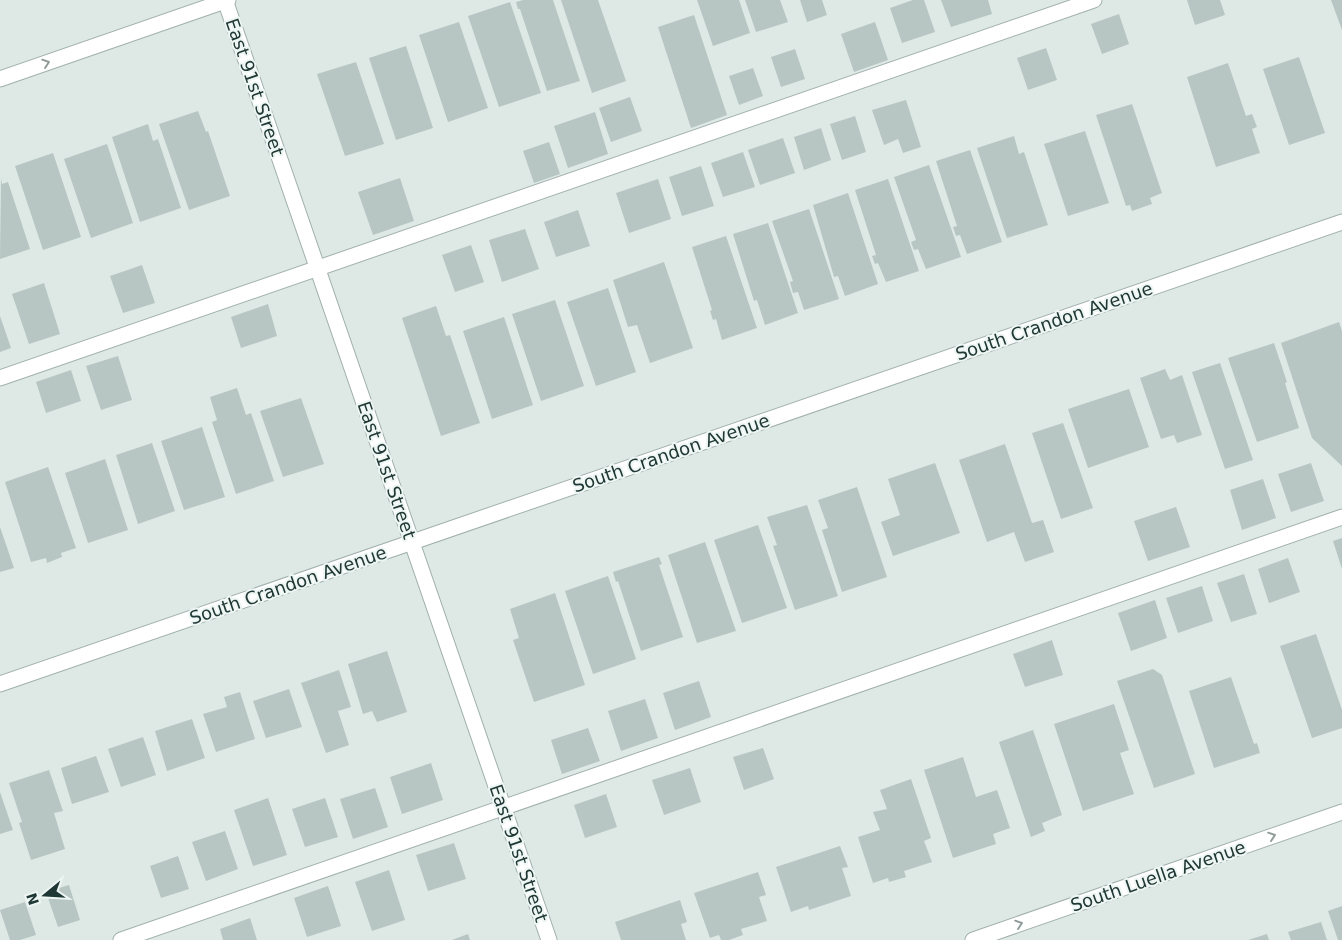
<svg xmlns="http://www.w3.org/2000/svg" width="1342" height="940" viewBox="0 0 1342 940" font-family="'DejaVu Sans',sans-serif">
  <rect width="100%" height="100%" fill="#dee9e6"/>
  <!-- building -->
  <g fill="#b7c6c2">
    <polygon points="523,0 553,0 580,81 547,91 520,9 518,9 516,2"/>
    <polygon points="561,0 598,0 626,81 592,93"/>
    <polygon points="697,0 739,0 750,33 713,46"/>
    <polygon points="745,0 780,0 788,22 756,32"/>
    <polygon points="800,0 822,0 827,15 807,22"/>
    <polygon points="913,0 924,0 935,32 902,43 890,8"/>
    <polygon points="941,0 988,0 992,14 951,27"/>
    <polygon points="1187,0 1220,0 1225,15 1195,25"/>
    <polygon points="1331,0 1342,0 1342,30"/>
    <polygon points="510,2 541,93 499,107 468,16"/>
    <polygon points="1119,14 1129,44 1102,54 1091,24"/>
    <polygon points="694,15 727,115 691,128 658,27"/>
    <polygon points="459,22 488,108 448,122 419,35"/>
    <polygon points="875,22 888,60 854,72 841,34"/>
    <polygon points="406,46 433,128 396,140 369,58"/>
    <polygon points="1046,48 1057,80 1028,90 1017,58"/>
    <polygon points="795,49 805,79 781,87 771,57"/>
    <polygon points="1299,57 1325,133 1289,145 1263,69"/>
    <polygon points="356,62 384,144 345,156 317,74"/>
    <polygon points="1228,63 1246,116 1252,114 1257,127 1252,129 1260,153 1216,167 1187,77"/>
    <polygon points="753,68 763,96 739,105 729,76"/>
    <polygon points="630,97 642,131 611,142 599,108"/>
    <polygon points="906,100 921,147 903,153 898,139 884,145 872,110"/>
    <polygon points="1132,104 1162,193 1150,198 1152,204 1132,211 1130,205 1126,206 1096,115"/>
    <polygon points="198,111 206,132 208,131 230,196 189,210 159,124"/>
    <polygon points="595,112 608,154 568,168 554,126"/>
    <polygon points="855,116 866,152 842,160 830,124"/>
    <polygon points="148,124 153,141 158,139 181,208 140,222 112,137"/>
    <polygon points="821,128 831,160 804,170 794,137"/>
    <polygon points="1085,131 1109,203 1068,216 1044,144"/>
    <polygon points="1014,136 1019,154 1024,152 1048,225 1007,238 977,148"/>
    <polygon points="783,138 795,173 760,185 748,150"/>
    <polygon points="549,142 560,174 534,183 523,151"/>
    <polygon points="107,144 133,223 91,238 64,159"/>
    <polygon points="970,150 1002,242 967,254 960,235 956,236 953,227 957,226 936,161"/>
    <polygon points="743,152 755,187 723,197 711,163"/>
    <polygon points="53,153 81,237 43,250 15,166"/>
    <polygon points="929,165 961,257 926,269 918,249 914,250 911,242 916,240 894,177"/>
    <polygon points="701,166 714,206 682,216 669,177"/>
    <polygon points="1,178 2,184 8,182 30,249 0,259"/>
    <polygon points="400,178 414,221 373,235 358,192"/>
    <polygon points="658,179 671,219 629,233 616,193"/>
    <polygon points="888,179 919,271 886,282 878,263 875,264 872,256 876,255 855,190"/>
    <polygon points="848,193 878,284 845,296 838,276 834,277 813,205"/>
    <polygon points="809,209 839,299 804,310 798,292 793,293 790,282 793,281 772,221"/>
    <polygon points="578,210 590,246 556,257 544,222"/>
    <polygon points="768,223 798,313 765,325 757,300 754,301 733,234"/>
    <polygon points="525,229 539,269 502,282 489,240"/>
    <polygon points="726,236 757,328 722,340 716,319 713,320 710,311 712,310 692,247"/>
    <polygon points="471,245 484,282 455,292 442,255"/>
    <polygon points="664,262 693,348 650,363 637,325 628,327 613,280"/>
    <polygon points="142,265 155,303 123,313 110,276"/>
    <polygon points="44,283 60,334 29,344 12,294"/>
    <polygon points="608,288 636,372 596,386 567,302"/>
    <polygon points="555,300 584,386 541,401 512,314"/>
    <polygon points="268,304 277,336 241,348 231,317"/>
    <polygon points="436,306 446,336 450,335 480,423 441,436 402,318"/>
    <polygon points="0,316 11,348 0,352"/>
    <polygon points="504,317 533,405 492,419 463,331"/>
    <polygon points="1339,322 1342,331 1342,466 1312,438 1281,343"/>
    <polygon points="1274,343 1287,382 1285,383 1299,428 1257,442 1228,358"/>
    <polygon points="118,356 132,400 101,410 86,366"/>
    <polygon points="1220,363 1253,460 1225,469 1192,372"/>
    <polygon points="1165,369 1170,380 1182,375 1202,435 1177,443 1174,435 1161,439 1140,378"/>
    <polygon points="71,370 81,401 46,413 36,382"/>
    <polygon points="237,388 246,415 251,413 274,481 236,494 212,422 217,420 210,397"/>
    <polygon points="1129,389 1149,447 1088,468 1068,409"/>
    <polygon points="301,398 324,464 283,477 260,411"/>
    <polygon points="1063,423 1093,508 1061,519 1032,433"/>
    <polygon points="202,427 225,497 184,510 161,441"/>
    <polygon points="152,443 175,511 138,524 116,455"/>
    <polygon points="1005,444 1032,523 1043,520 1054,552 1025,562 1014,532 987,542 959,460"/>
    <polygon points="105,459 128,530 88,543 65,473"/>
    <polygon points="935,463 960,533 893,556 881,522 900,515 888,479"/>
    <polygon points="1311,463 1324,501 1291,512 1278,474"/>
    <polygon points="48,467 76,548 61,553 62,557 47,563 46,558 31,562 5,482"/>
    <polygon points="1263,479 1276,518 1242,530 1230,490"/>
    <polygon points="857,487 887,577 842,592 822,530 828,528 818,500"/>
    <polygon points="807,505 838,596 795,610 773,546 777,545 767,517"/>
    <polygon points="1176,507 1190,547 1148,561 1134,521"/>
    <polygon points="758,525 787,608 742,623 714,540"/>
    <polygon points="0,527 14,568 0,572"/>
    <polygon points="1342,538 1342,569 1333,541"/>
    <polygon points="705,542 736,631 697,643 668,555"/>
    <polygon points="659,557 662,564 659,565 683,637 641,651 618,581 616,582 613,572"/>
    <polygon points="1288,558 1300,592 1269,603 1258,569"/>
    <polygon points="1244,574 1257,614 1231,622 1217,583"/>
    <polygon points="608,576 636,659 593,674 565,591"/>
    <polygon points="1202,586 1213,621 1178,633 1166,598"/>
    <polygon points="555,593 585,685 534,702 513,640 519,638 510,609"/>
    <polygon points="1155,600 1167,638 1131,651 1118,613"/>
    <polygon points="1316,634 1342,710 1342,728 1312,738 1280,646"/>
    <polygon points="1052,640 1063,675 1025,687 1013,654"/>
    <polygon points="387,651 407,712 377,722 372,711 363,714 348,664"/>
    <polygon points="1153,669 1162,675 1195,774 1154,788 1117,681"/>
    <polygon points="339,670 351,707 338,711 349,745 326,753 301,683"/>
    <polygon points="1231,677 1254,744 1257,743 1260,753 1214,768 1189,691"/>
    <polygon points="699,681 711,717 675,730 663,693"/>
    <polygon points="289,689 302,727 266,738 253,701"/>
    <polygon points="240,692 255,739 216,752 203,714 227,707 224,697"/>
    <polygon points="645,699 658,738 621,751 608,711"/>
    <polygon points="1114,704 1129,750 1120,753 1134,794 1083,811 1054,724"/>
    <polygon points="192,719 205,758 167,771 155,731"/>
    <polygon points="588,728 600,761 562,774 551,740"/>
    <polygon points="1033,730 1062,815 1042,823 1045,831 1031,837 999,742"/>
    <polygon points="143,737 156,775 121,787 108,749"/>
    <polygon points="763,748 774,779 744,790 733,757"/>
    <polygon points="96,756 109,792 72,804 61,768"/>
    <polygon points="963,757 976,797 997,790 1010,828 993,834 996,844 953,858 924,770"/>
    <polygon points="431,763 443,800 402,814 390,777"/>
    <polygon points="690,768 701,802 664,815 652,780"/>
    <polygon points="49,770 63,811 54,813 65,849 31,860 19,823 22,822 9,783"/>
    <polygon points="911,779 931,838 924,841 932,862 904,871 906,877 889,882 888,878 873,883 858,837 880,830 873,812 887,809 880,790"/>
    <polygon points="375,788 388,827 353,839 340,799"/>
    <polygon points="0,792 13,830 0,834"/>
    <polygon points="606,794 617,827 585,838 574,805"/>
    <polygon points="268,798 287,855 253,866 234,810"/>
    <polygon points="325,798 338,837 305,847 292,809"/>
    <polygon points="225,831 238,869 206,881 192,842"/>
    <polygon points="454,843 466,879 428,891 416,855"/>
    <polygon points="840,846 848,867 842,868 851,896 809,910 808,906 791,912 776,867"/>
    <polygon points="178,856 189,889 161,898 150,866"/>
    <polygon points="389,870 405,920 372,931 355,882"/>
    <polygon points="758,872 766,895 759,897 767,921 741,929 743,935 729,940 721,940 719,935 710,938 694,893"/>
    <polygon points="69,885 80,920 58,927 46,892"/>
    <polygon points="328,886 341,926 307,937 294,898"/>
    <polygon points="680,900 687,922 681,924 686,940 621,940 615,922"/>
    <polygon points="25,902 36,935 20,940 10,940 0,910"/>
    <polygon points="1342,906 1342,940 1338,940 1328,911"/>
    <polygon points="250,918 257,940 223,940 220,929"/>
    <polygon points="1321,922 1327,940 1291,940 1288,932"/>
    <polygon points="468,934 470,940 452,940"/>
    <polygon points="1267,934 1269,940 1248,940"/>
  </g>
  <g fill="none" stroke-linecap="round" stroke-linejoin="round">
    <defs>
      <g id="lane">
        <polyline points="0,378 1094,0"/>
        <polyline points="121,940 1342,517"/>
      </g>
      <g id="street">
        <polyline points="225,0 549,940"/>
        <polyline points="0,79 228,0"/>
        <polyline points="0,684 1342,222"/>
        <polyline points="973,940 1342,812"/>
      </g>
    </defs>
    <!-- lane casing -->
    <use href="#lane" stroke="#a1b0ad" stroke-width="17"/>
    <!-- street casing -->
    <use href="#street" stroke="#a1b0ad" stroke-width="17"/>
    <!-- lane -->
    <use href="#lane" stroke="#fff" stroke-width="15"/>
    <!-- street -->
    <use href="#street" stroke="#fff" stroke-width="15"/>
  </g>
  <!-- one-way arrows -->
  <defs><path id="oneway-chevron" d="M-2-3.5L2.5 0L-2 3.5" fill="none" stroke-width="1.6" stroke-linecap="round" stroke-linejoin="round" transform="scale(1.25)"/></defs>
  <g stroke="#909c9a">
    <use href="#oneway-chevron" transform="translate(46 63) rotate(-19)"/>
    <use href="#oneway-chevron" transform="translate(1272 836) rotate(-19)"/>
    <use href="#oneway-chevron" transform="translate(1019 924) rotate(-19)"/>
  </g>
  <g text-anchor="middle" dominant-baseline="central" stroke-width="4" stroke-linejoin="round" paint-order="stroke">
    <!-- street labels -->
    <g font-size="18" fill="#203835" stroke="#eef6f3">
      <text transform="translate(255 87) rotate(71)">East 91st Street</text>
      <text transform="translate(1054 321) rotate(-19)">South Crandon Avenue</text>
      <text transform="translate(671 453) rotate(-19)">South Crandon Avenue</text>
      <text transform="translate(387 470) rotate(71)">East 91st Street</text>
      <text transform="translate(288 585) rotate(-19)">South Crandon Avenue</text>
      <text transform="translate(519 853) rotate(71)">East 91st Street</text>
      <text transform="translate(1158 876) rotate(-19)">South Luella Avenue</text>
    </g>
  </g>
  <!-- north arrow -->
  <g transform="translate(45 895) rotate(252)" stroke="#eef6f3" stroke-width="4" paint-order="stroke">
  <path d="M0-4L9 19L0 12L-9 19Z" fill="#203835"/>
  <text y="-8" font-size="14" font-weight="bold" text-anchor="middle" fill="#203835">N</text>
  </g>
</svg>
